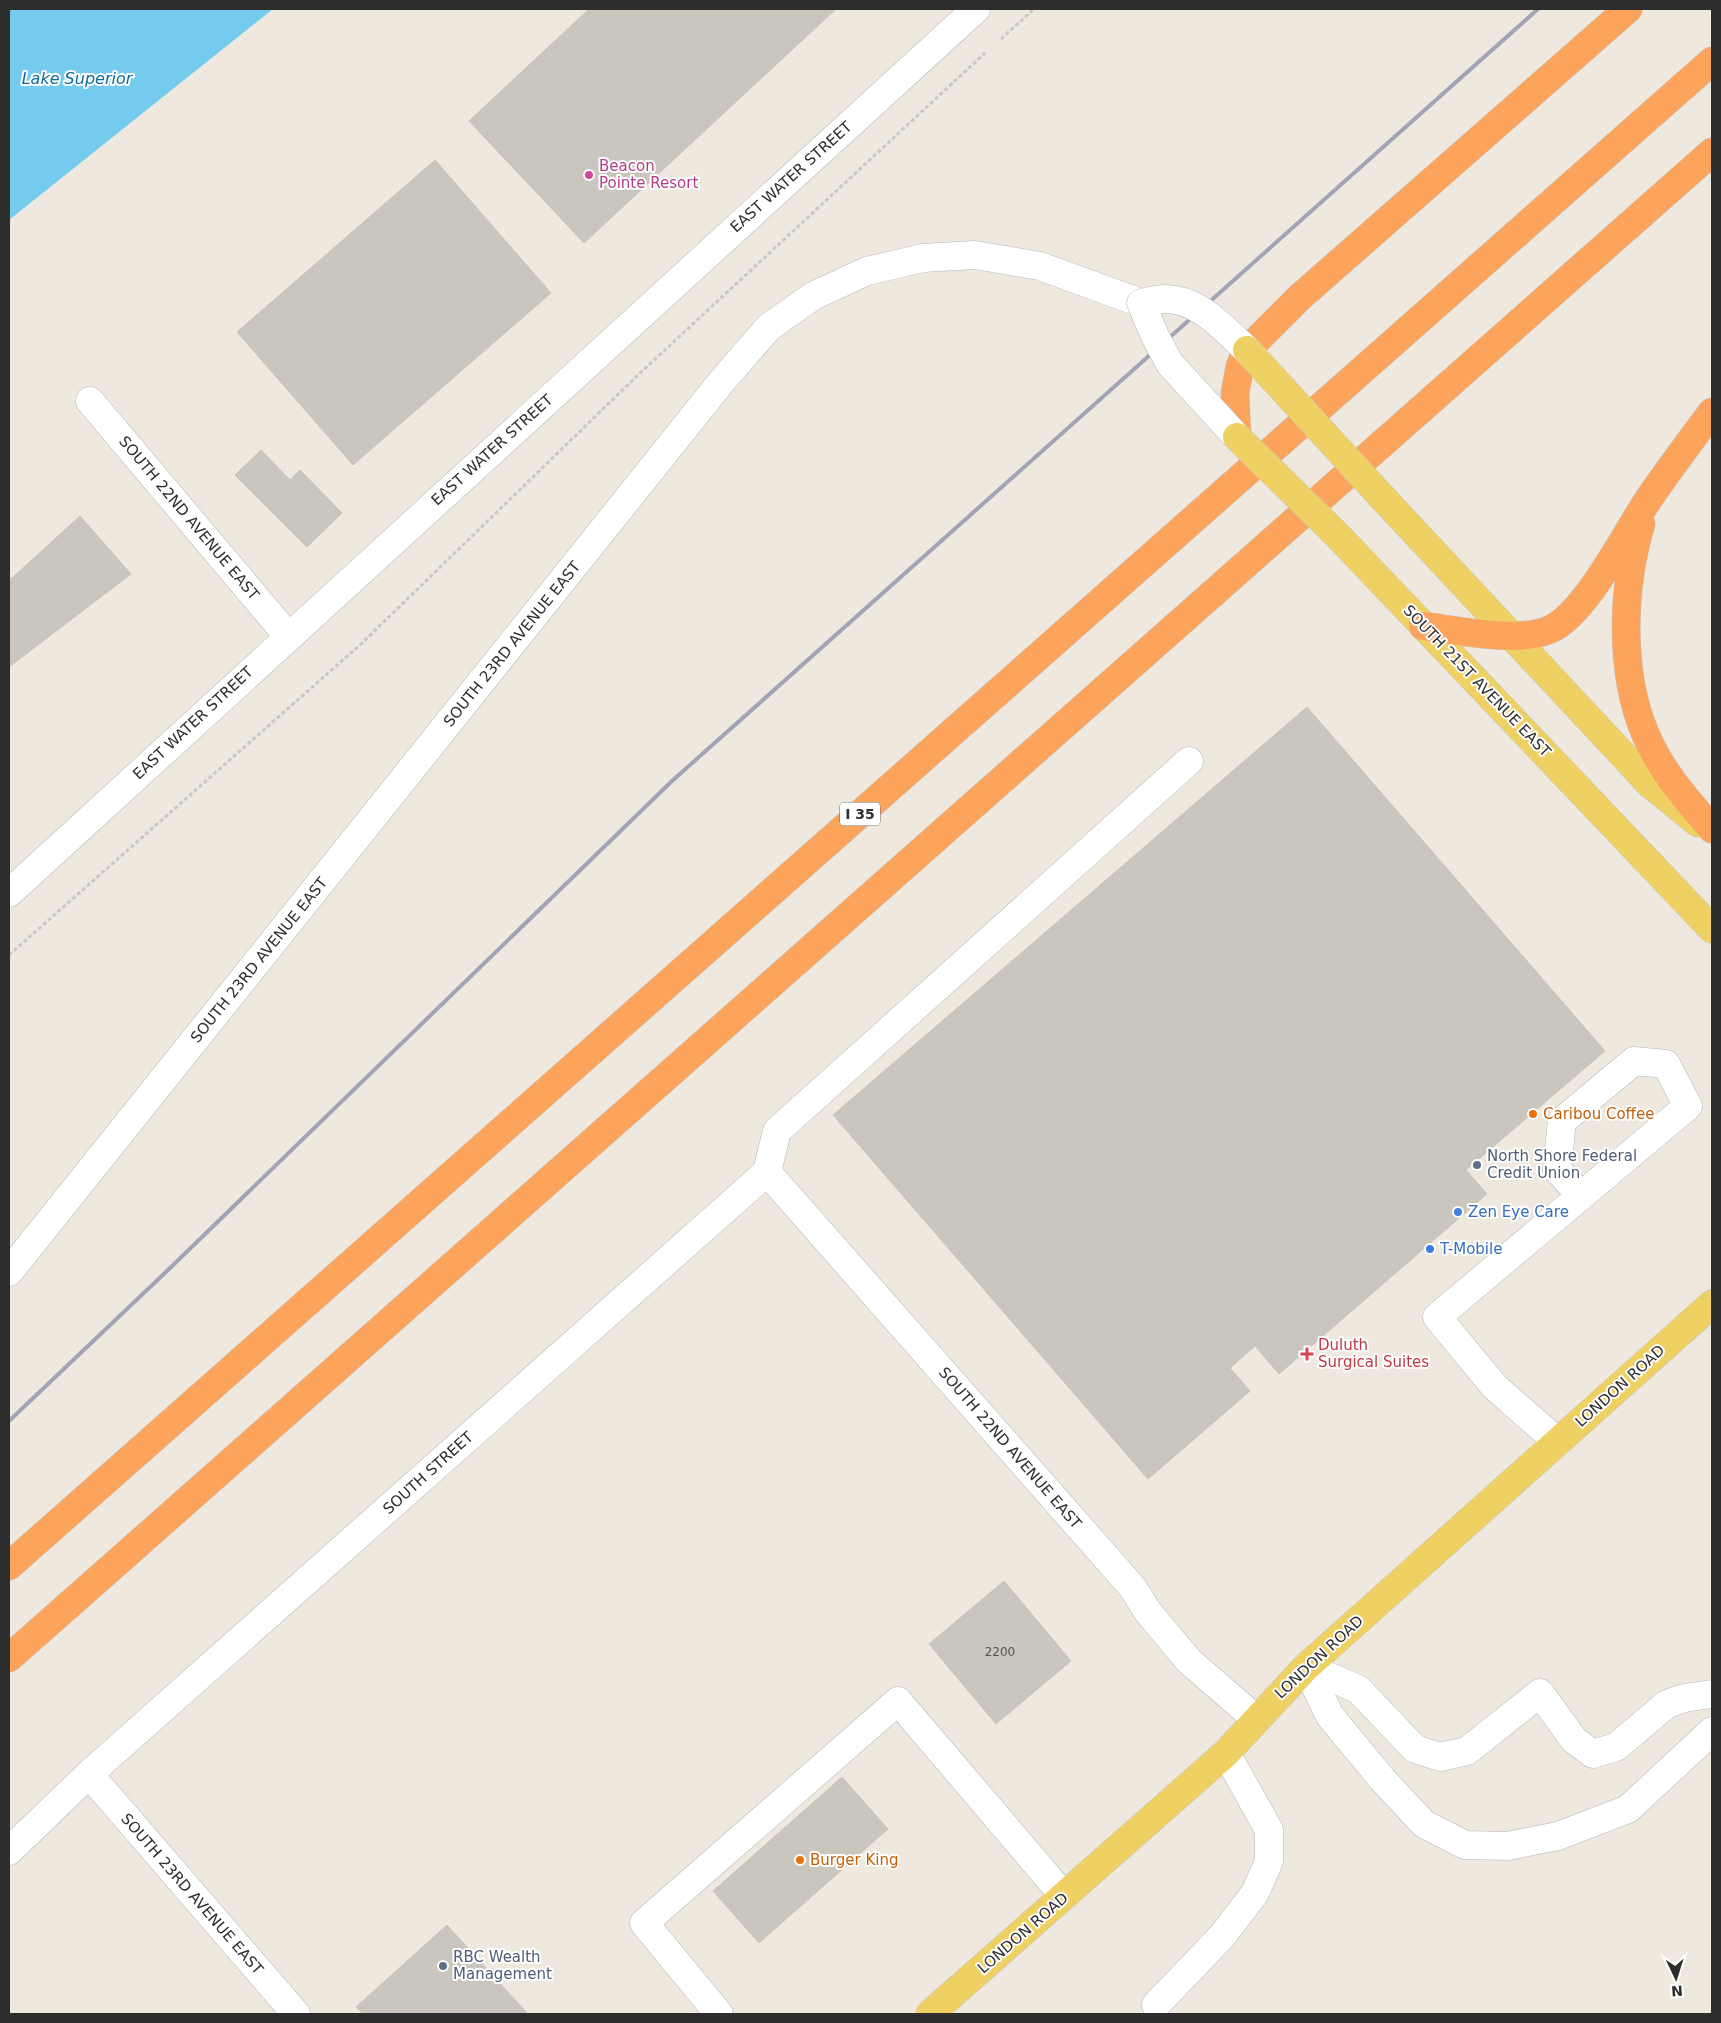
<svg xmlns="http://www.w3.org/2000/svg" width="1721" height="2023" viewBox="0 0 1721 2023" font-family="'DejaVu Sans',sans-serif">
  <rect width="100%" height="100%" fill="#eee8df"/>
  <!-- water -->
  <polygon fill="#75cbee" points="9,9 273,9 9,220"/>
  <!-- building -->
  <g fill="#cac6be" stroke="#c9c4b9">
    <polygon points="589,9 836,9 584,243 469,121"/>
    <polygon points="435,160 551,293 353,465 237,332"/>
    <polygon points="261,450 290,480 300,470 342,513 307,547 235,475"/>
    <polygon points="80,516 131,574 9,667 9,578 12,578"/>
    <polygon points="1307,707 1605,1051 1466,1170 1487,1194 1279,1374 1255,1346 1230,1368 1250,1391 1148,1479 833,1115"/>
    <polygon points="1004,1581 1071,1661 996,1724 929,1644"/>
    <polygon points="842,1777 888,1829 759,1943 713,1891"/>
    <polygon points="447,1925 528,2014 363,2014 356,2007"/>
  </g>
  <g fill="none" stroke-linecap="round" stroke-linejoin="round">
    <defs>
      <g id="minor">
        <polyline points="90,401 288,636"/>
        <polyline points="9,893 976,9"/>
        <polyline points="767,1172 1133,1588 1148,1612 1189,1661 1256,1719"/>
        <polyline points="767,1172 777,1131 1189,761"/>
        <polyline points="9,1272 722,381 769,327 813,296 867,271 923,258 975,255 1040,266 1141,303"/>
        <polyline points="1558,1442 1495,1387 1437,1317 1688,1106 1666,1064 1634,1061 1562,1121 1557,1169 1581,1196"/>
        <polyline points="1306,1667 1330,1716 1382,1779 1424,1824 1465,1845 1508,1846 1558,1836 1628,1809 1712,1731"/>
        <polyline points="1306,1667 1358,1689 1415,1749 1440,1757 1467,1751 1540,1693 1574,1740 1593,1754 1616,1747 1667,1704 1684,1698 1712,1694"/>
        <polyline points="89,1774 296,2014"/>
        <polyline points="9,1851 89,1774 767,1172"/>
        <polyline points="1156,2005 1223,1935 1255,1893 1269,1861 1269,1830 1226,1753"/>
        <polyline points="719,2014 644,1923 898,1701 1064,1896"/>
      </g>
      <g id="major">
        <polyline points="1381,496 1650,784 1698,823"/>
        <polyline points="1338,536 1712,929"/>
        <polyline points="930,2014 1226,1753 1306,1667 1712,1304"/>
      </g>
      <g id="highway">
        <polyline points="1237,437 1235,393 1240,366 1247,350 1300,297 1628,9"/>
        <path d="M 1641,524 C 1622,588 1619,671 1645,733 C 1660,770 1687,800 1712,829"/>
        <path d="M 1423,626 C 1457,630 1520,644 1551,629 C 1587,612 1626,532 1650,497 C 1670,468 1691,440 1712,412"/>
        <polyline points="9,1566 1712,61"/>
        <polyline points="9,1658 1712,152"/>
      </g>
    </defs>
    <!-- minor casing -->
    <use href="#minor" stroke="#b3b5c0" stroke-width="29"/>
    <!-- major casing -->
    <use href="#major" stroke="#c8c8c8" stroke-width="29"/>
    <!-- highway casing -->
    <use href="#highway" stroke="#c8c8c8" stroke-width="29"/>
    <!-- path -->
    <g stroke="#c8c8c8" stroke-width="3" stroke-dasharray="4 2.5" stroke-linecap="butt">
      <polyline points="1001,39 1034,9"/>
      <polyline points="9,955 361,644 639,374 985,53"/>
    </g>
    <!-- minor -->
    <use href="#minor" stroke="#fff" stroke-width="28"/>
    <!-- major -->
    <use href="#major" stroke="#efd163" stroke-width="28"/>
    <!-- highway -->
    <use href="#highway" stroke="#fca45c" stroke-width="28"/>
    <!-- rail -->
    <polyline stroke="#a2a4b6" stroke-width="4" points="9,1421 168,1270 672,781 1538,9"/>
    <defs>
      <path id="minor-bridge" d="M 1237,437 L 1170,364 L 1155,336 L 1141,303 C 1148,302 1157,299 1164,299 C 1198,298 1224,329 1247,350"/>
      <g id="major-bridge">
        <polyline points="1247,350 1381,496"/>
        <polyline points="1237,437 1338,536"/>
      </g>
    </defs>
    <!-- minor-bridge casing -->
    <use href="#minor-bridge" stroke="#b3b5c0" stroke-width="29" stroke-linecap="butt"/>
    <!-- major-bridge casing -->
    <use href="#major-bridge" stroke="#c8c8c8" stroke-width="29" stroke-linecap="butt"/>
    <!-- minor-bridge -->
    <use href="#minor-bridge" stroke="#fff" stroke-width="28"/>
    <!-- major-bridge -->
    <use href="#major-bridge" stroke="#efd163" stroke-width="28"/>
  </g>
  <!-- markers -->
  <circle fill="#d1479c" stroke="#fff" stroke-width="2" cx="589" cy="175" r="5"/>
  <g fill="#e8710a" stroke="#fff" stroke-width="2">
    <circle cx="1533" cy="1114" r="5"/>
    <circle cx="800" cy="1860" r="5"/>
  </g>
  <g fill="#5c6f8a" stroke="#fff" stroke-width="2">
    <circle cx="1477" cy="1165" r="5"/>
    <circle cx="443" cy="1966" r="5"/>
  </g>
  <g fill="#3f7fe0" stroke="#fff" stroke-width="2">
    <circle cx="1458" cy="1212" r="5"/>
    <circle cx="1430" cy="1249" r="5"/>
  </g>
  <path fill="#e0444e" stroke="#fff" stroke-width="2" d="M1304.5 1346.5h5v5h5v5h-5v5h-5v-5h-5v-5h5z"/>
  <g text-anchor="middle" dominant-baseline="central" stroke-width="4" stroke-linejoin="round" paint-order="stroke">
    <!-- number labels -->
    <g font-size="12" fill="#545351">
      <text x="1000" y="1652">2200</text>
    </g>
    <!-- shield labels -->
    <rect fill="#fff" stroke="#6c6c6c" stroke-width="1" x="840" y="802.5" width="40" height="23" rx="4"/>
    <g font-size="14" font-weight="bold" fill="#2d2d2d">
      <text x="860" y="814">I 35</text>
    </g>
    <!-- hotel labels -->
    <g font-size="15" fill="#b23c85" stroke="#fff" text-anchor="start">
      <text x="599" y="166">Beacon<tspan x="599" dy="17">Pointe Resort</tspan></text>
    </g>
    <!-- street labels -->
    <g font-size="15" fill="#2d2d2d" stroke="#fff">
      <text transform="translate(791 177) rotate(-42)">EAST WATER STREET</text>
      <text transform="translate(492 450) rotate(-42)">EAST WATER STREET</text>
      <text transform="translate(189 518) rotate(50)">SOUTH 22ND AVENUE EAST</text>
      <text transform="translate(512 644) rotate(-51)">SOUTH 23RD AVENUE EAST</text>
      <text transform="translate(1477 681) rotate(46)">SOUTH 21ST AVENUE EAST</text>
      <text transform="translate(193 723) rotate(-43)">EAST WATER STREET</text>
      <text transform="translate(259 960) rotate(-51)">SOUTH 23RD AVENUE EAST</text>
      <text transform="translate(1620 1386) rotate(-42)">LONDON ROAD</text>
      <text transform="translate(1010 1448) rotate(49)">SOUTH 22ND AVENUE EAST</text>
      <text transform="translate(428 1473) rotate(-42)">SOUTH STREET</text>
      <text transform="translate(1319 1657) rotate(-43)">LONDON ROAD</text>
      <text transform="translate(192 1894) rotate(49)">SOUTH 23RD AVENUE EAST</text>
      <text transform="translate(1023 1933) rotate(-41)">LONDON ROAD</text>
    </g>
    <!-- food labels -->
    <g font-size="15" fill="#c56008" stroke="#fff" text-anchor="start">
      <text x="1543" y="1114">Caribou Coffee</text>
      <text x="810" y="1860">Burger King</text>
    </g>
    <!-- service labels -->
    <g font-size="15" fill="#4e5e75" stroke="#fff" text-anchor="start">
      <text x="1487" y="1156">North Shore Federal<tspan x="1487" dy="17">Credit Union</tspan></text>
      <text x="453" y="1957">RBC Wealth<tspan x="453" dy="17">Management</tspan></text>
    </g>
    <!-- shop labels -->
    <g font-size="15" fill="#366cbe" stroke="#fff" text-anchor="start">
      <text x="1468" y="1212">Zen Eye Care</text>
      <text x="1440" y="1249">T-Mobile</text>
    </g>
    <!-- health labels -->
    <g font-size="15" fill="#be3a42" stroke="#fff" text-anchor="start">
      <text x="1318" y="1345">Duluth<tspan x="1318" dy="17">Surgical Suites</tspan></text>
    </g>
    <!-- water labels -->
    <g font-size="16" font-style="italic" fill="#0f6a9e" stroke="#fff">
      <text x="77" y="78">Lake Superior</text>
    </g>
  </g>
  <!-- border -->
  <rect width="1721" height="2023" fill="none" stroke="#2d2d2d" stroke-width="20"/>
  <!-- north arrow -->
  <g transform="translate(1676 1978) rotate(176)" stroke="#ffffff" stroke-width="4" paint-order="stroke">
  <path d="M0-4L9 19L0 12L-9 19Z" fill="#2d2d2d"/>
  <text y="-8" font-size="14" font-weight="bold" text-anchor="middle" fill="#2d2d2d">N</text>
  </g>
</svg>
